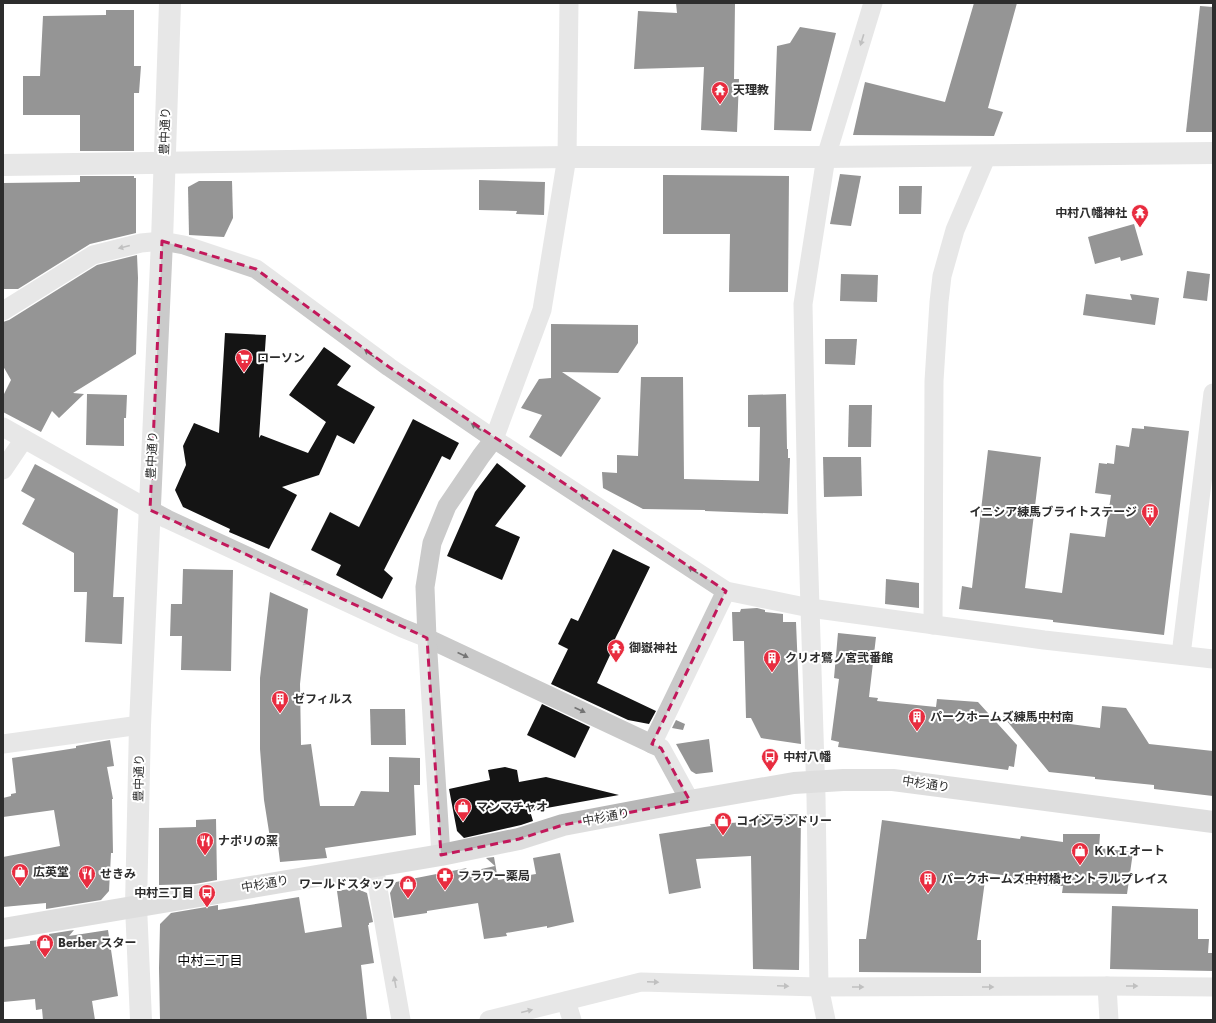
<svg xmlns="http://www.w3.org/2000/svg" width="1216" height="1023" viewBox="0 0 1216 1023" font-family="Jost,'Noto Sans JP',sans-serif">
  <rect width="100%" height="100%" fill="#fff"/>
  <!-- building -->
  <g fill="#141414">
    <polygon points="676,3 735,3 734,79 739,79 737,132 701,130 704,67 634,69 638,11 677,13"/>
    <polygon points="974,3 1017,3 988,108 1003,112 994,136 853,135 865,82 945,102"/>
    <polygon points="1200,6 1213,7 1213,132 1186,132"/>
    <polygon points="106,10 134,10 134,66 141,66 139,93 134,93 134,151 80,151 80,115 23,115 23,76 40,76 43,16 106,15"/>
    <polygon points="800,27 836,33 811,131 774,130 777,46 790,43"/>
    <polygon points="840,174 861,176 851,226 830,224"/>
    <polygon points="663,175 789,176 788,292 729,292 730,234 663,234"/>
    <polygon points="80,176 134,176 134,178 136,178 136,233 90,244 18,289 3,289 3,183 80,182"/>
    <polygon points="479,180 545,182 544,215 516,214 517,211 479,210"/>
    <polygon points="199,181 232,181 233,218 224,237 189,235 188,187"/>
    <polygon points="899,186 922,186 921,214 899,214"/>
    <polygon points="1134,224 1143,255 1121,261 1120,257 1095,264 1088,237"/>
    <polygon points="137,255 138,278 136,354 73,393 84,394 59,418 52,411 41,432 3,412 3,396 11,380 3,366 3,322 9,320 97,265"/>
    <polygon points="1187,271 1210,274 1207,301 1183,298"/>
    <polygon points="841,274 878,275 877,302 840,301"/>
    <polygon points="1086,294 1132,300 1130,294 1159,298 1155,325 1083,315"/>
    <polygon points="551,324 638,325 638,343 618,373 562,372 601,398 561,457 529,437 542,415 521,408 539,379 551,378"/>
    <polygon points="225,333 266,335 259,438 261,435 308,453 326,422 289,395 324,347 351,366 337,385 375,407 354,444 337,435 319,475 282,487 297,495 269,549 229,532 230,529 183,507 175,490 186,465 183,446 194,423 219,433"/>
    <polygon points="825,339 857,339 855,365 825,364"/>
    <polygon points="641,377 683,377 684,479 759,481 760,427 748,427 748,395 786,394 787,449 788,449 788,458 790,458 788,514 705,511 705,510 643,509 603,488 602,472 617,473 617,455 638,456"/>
    <polygon points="87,394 127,395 126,418 124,418 124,446 86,445"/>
    <polygon points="849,405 872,405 871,447 848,447"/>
    <polygon points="413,419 459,443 450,460 442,456 384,570 393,578 382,599 336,575 341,565 311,550 330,512 359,527"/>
    <polygon points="1144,426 1189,431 1164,635 1053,622 1053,620 959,609 962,586 972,588 988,450 1041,457 1025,588 1062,593 1070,533 1105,537 1111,495 1095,493 1099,463 1107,464 1107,463 1114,464 1116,445 1129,447 1132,428 1144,429"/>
    <polygon points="823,457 861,457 862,496 824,497"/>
    <polygon points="497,463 526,486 495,526 520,537 502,580 447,556 475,492"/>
    <polygon points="35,464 118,509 113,597 124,597 122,644 85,642 87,592 74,592 74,553 22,524 35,499 21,491"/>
    <polygon points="613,549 650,567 615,639 617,640 597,683 656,711 649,724 628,720 551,684 568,649 558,644 571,618 578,621"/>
    <polygon points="183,569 233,570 231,671 181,670 182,636 170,636 171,604 182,604"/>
    <polygon points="886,579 919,583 919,608 885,604"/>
    <polygon points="270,592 308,609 300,684 301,745 311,744 320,806 354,806 361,791 389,792 389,757 420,758 420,785 414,785 416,835 325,848 327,858 280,862 277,837 270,838 264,800 260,749 260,678"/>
    <polygon points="757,608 765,610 765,612 783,614 783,622 796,622 801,744 761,738 751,718 746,718 744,641 733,641 732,612 740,612 741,609"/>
    <polygon points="838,633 876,637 869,697 878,698 877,701 936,707 937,699 978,702 1017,745 1014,767 1009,766 1008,770 838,747 839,742 831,740 839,679 834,678"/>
    <polygon points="542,704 590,727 575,758 527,735"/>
    <polygon points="1102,706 1126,708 1149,744 1213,751 1213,796 1154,789 1154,785 1095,779 1095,777 1049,772 1002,715 1100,728"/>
    <polygon points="370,709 405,709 406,745 371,745"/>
    <polygon points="676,720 685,724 683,730 672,728"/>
    <polygon points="709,739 713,772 696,774 691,771 676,744"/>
    <polygon points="110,740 114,766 107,767 113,799 112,799 113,853 111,853 109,891 101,900 46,909 46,903 3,907 3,857 60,846 54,810 3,817 3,798 11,796 11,794 16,793 12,758 76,748 76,746"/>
    <polygon points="505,767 517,770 519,782 546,777 619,795 530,811 533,821 521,825 464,838 457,831 449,789 490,780 488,770"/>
    <polygon points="759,814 801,814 799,970 753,969 751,856 696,859 701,888 669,894 659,834 711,826 710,824 749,822"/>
    <polygon points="216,819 217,880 195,884 159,885 159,828 196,827 196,820"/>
    <polygon points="882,820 1020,839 1021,836 1063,842 1063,834 1100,834 1099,848 1133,852 1127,894 1062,893 1063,886 1018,884 1011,876 986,873 977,940 981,940 981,973 859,972 859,939 866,939"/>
    <polygon points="560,853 574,922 547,928 547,926 506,933 507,936 484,939 478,903 427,911 427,913 394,918 390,893 396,882 467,868 459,874 495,866 486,858 494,857 498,880 536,874 533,858"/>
    <polygon points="355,888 367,893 373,922 369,923 369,925 368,925 374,963 361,965 367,1020 160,1020 159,968 160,924 171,913 218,905 218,910 231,908 299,897 305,933 342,927 337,891"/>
    <polygon points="1112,906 1198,909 1198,939 1209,939 1208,953 1213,953 1213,971 1110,969"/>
    <polygon points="74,930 69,936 108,930 118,996 92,1001 95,1020 43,1020 42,1009 36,1010 35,999 3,1002 3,947 30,944 30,941 49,939 49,934"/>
  </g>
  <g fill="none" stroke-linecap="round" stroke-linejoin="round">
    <!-- minor -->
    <g stroke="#cacaca" stroke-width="19">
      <polyline points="3,311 93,255 141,243 162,241 184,245 256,269 389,367 494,439 726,591 810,608 1044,640 1213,659"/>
      <polyline points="3,427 150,510 167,519 402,628 427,638 652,744"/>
      <polyline points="3,470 24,439"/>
      <polyline points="933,625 934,381 939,302 942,276 955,230 987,155"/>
      <polyline points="1181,655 1213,393"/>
      <polyline points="3,744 140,725"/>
      <polyline points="690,801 661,748 652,744 726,591"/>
      <polyline points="441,855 427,638 425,587 432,543 447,506 481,456 494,439 542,310 567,157 569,3"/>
      <polyline points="374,866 401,1020"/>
      <polyline points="1107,986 1109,1020"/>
      <polyline points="566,1001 572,1020"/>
      <polyline points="489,1020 641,982 819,987 1107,986 1213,987"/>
      <polyline points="826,1020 819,987 816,797 807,512 803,304 826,157 873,3"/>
    </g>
    <!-- tertiary -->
    <g stroke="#cacaca" stroke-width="22">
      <polyline points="3,165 567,157 826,157 1213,153"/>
      <polyline points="141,1020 136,906 140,725 162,241 170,3"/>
    </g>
    <!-- secondary -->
    <polyline stroke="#b7b7b7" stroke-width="22" points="3,929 441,855 519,839 563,825 690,801 794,783 843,780 893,780 1213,822"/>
  </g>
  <!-- one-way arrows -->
  <defs><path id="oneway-solid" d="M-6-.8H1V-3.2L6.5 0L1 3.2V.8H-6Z"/></defs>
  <g fill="#747474">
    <use href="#oneway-solid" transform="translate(862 40) rotate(107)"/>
    <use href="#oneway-solid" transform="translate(124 247) rotate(166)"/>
    <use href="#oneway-solid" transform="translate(369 353) rotate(-143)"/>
    <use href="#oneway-solid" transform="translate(476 427) rotate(-146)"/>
    <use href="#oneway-solid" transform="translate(585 498) rotate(-147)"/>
    <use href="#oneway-solid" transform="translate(185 527) rotate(25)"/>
    <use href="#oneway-solid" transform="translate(693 570) rotate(-147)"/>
    <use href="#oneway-solid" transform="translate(303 582) rotate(25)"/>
    <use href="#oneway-solid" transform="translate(463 655) rotate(25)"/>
    <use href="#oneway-solid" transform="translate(580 710) rotate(25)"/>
    <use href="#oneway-solid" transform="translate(395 982) rotate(-100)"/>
    <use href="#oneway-solid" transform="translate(653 982) rotate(2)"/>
    <use href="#oneway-solid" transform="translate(783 986) rotate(2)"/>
    <use href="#oneway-solid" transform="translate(1132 986)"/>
    <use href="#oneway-solid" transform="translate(858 987)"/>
    <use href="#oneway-solid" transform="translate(988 987)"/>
    <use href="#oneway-solid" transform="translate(527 1011) rotate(-14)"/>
  </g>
  <!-- marked area -->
  <path d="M0 0H1216V1023H0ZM 162,241 L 256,269 L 389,367 L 726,591 L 652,744 L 661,748 L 690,801 L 563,825 L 519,839 L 441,855 L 427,638 L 150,510 Z" fill="#fff" fill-opacity=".55" fill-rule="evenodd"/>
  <path fill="none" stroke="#c2185b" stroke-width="3" stroke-dasharray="8 5" stroke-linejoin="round" d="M 162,241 L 256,269 L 389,367 L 726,591 L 652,744 L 661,748 L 690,801 L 563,825 L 519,839 L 441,855 L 427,638 L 150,510 Z"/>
  <!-- icons -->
  <defs>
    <symbol id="temple-pin" viewBox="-11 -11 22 30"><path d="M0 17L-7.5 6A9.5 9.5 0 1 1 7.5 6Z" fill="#e82c3f" stroke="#fff"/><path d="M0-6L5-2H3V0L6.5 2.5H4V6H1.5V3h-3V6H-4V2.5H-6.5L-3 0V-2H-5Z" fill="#fff"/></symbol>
    <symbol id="supermarket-pin" viewBox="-11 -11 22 30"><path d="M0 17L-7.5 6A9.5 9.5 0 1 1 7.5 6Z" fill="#e82c3f" stroke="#fff"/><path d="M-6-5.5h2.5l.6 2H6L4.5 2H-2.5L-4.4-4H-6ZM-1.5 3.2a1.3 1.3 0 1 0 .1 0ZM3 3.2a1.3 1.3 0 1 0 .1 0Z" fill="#fff"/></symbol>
    <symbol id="building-pin" viewBox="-11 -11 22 30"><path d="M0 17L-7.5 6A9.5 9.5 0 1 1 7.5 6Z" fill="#e82c3f" stroke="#fff"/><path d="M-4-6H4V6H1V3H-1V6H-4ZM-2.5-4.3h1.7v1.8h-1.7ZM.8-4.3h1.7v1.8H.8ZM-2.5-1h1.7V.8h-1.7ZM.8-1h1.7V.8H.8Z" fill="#fff"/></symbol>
    <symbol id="bus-pin" viewBox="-11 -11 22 30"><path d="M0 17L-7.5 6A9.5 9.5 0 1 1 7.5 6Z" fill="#e82c3f" stroke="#fff"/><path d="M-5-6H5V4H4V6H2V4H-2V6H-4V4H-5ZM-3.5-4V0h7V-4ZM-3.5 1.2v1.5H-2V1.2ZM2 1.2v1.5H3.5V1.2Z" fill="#fff"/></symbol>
    <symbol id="shop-pin" viewBox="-11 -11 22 30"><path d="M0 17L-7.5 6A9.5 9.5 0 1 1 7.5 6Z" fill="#e82c3f" stroke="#fff"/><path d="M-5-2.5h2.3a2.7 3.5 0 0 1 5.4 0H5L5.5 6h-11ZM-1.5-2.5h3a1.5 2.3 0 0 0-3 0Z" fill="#fff"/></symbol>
    <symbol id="restaurant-pin" viewBox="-11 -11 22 30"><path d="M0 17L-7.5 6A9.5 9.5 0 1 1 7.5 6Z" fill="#e82c3f" stroke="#fff"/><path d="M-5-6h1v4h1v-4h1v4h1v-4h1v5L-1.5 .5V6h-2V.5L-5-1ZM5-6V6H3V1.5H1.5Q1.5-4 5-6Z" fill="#fff"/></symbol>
    <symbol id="pharmacy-pin" viewBox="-11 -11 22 30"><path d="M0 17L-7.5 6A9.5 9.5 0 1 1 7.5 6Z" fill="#e82c3f" stroke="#fff"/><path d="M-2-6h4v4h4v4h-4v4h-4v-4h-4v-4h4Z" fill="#fff"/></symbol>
  </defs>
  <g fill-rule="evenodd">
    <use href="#temple-pin" x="710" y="80" width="20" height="27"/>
    <use href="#temple-pin" x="1130" y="203" width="20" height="27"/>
    <use href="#supermarket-pin" x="234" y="348" width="20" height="27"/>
    <use href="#building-pin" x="1140" y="502" width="20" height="27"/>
    <use href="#temple-pin" x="606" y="638" width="20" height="27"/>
    <use href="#building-pin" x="762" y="648" width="20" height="27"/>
    <use href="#building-pin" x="270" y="689" width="20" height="27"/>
    <use href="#building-pin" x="907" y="707" width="20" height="27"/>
    <use href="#bus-pin" x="760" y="747" width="20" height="27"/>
    <use href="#shop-pin" x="453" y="797" width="20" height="27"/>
    <use href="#shop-pin" x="713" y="811" width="20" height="27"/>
    <use href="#restaurant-pin" x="195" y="831" width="20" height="27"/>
    <use href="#shop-pin" x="1070" y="841" width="20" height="27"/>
    <use href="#shop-pin" x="10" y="862" width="20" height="27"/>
    <use href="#restaurant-pin" x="77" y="864" width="20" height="27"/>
    <use href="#pharmacy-pin" x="435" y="866" width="20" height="27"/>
    <use href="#building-pin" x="918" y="869" width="20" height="27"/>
    <use href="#shop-pin" x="398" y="874" width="20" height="27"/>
    <use href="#bus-pin" x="197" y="883" width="20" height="27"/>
    <use href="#shop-pin" x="35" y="933" width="20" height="27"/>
  </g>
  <g text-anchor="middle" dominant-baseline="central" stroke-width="4" stroke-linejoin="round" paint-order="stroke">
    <!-- poi labels -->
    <g font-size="12" font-weight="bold" fill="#2d2d2d" stroke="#fff" text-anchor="start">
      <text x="733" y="90">天理教</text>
      <text x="1127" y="213" text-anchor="end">中村八幡神社</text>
      <text x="257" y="358">ローソン</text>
      <text x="1137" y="512" text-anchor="end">イニシア練馬ブライトステージ</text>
      <text x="629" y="648">御嶽神社</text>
      <text x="785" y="658">クリオ鷺ノ宮弐番館</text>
      <text x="293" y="699">ゼフィルス</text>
      <text x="930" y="717">パークホームズ練馬中村南</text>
      <text x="783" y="757">中村八幡</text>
      <text x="476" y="807">マンマチャオ</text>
      <text x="736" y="821">コインランドリー</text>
      <text x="218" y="841">ナポリの窯</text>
      <text x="1093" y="851">ＫＫＩオート</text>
      <text x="33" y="872">広英堂</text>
      <text x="100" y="874">せきみ</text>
      <text x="458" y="876">フラワー薬局</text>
      <text x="941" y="879">パークホームズ中村橋セントラルプレイス</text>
      <text x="395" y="884" text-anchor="end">ワールドスタッフ</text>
      <text x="194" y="893" text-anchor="end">中村三丁目</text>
      <text x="58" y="943">Berber スター</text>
    </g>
    <!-- street labels -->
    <g font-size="12" fill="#2d2d2d" stroke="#fff">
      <text transform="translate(165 131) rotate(-88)">豊中通り</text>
      <text transform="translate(152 455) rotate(-87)">豊中通り</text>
      <text transform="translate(139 778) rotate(-89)">豊中通り</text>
      <text transform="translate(926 784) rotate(8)">中杉通り</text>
      <text transform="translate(606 817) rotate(-11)">中杉通り</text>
      <text transform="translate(265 884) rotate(-10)">中杉通り</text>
    </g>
    <!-- neighbourhood labels -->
    <g font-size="13" fill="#000" stroke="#fff">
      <text x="210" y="960">中村三丁目</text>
    </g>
  </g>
  <!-- border -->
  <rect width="1216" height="1023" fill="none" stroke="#2d2d2d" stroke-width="8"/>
</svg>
